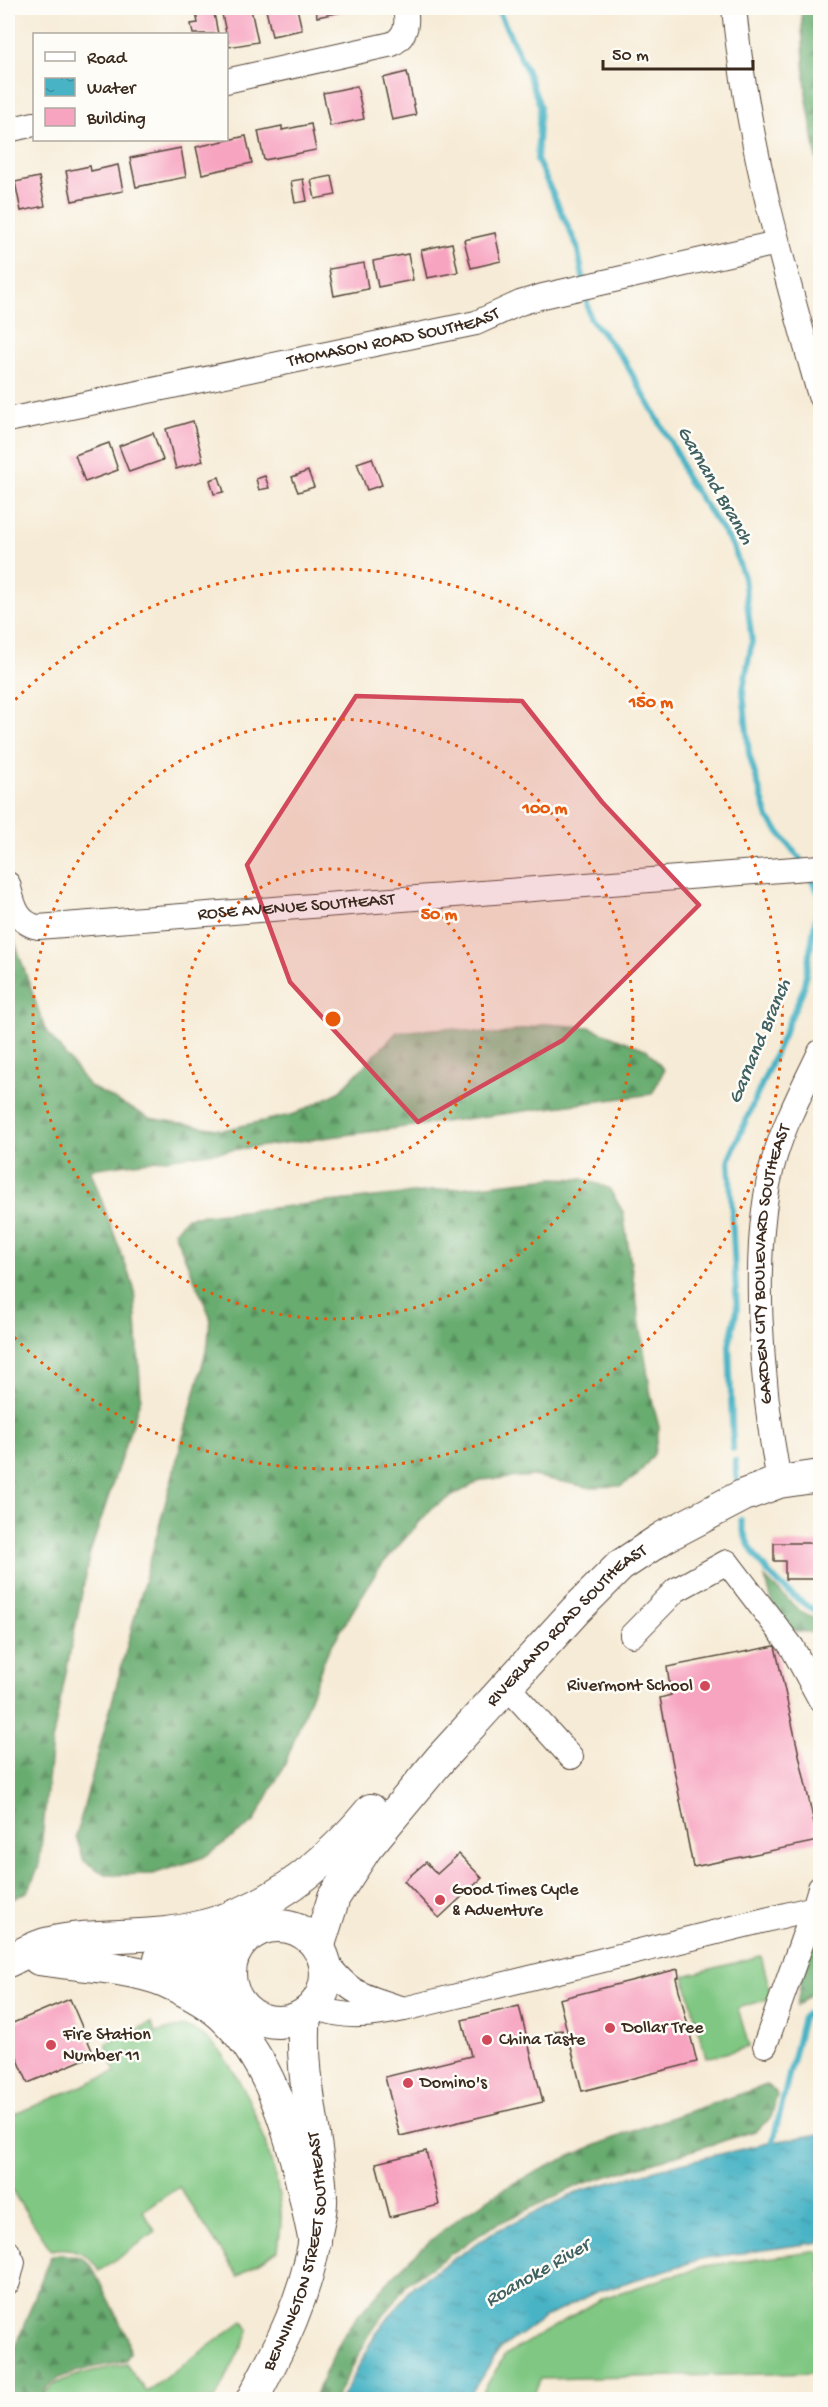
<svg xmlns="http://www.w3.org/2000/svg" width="828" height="2407" viewBox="0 0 828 2407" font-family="'Gochi Hand',sans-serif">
  <defs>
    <pattern id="forest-firs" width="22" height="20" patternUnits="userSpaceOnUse" patternTransform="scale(1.5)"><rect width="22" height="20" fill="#67ac70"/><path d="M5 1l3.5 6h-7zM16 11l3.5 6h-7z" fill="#568c5b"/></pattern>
    <pattern id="water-ripples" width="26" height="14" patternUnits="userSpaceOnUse" patternTransform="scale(1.5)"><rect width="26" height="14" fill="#47b3c5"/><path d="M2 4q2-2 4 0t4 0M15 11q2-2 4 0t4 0" fill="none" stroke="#3c929f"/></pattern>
  </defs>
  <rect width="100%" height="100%" fill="#fdfcf7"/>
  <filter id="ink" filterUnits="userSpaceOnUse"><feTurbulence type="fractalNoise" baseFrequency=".0167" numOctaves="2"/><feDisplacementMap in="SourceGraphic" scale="12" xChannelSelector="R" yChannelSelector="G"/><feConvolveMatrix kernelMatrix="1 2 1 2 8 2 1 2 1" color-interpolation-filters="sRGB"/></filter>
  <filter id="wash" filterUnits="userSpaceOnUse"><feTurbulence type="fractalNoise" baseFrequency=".008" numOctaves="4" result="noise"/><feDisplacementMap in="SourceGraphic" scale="24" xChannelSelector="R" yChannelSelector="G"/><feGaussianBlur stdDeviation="1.35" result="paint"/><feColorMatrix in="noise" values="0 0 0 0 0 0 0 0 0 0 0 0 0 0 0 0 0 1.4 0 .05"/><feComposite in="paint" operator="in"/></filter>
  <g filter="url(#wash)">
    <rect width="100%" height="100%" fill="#f6ebd6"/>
    <!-- grass -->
    <g fill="#7fc782" stroke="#5d7850" stroke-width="1.5">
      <polygon points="761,1956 772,1998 738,2008 749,2047 706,2058 684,1976"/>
      <path d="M 151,2023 L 156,2033 C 165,2030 177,2026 187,2028 C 238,2040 279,2168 281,2213 C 282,2225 279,2238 278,2250 L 238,2276 L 179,2187 L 143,2211 L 156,2232 L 99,2271 C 90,2252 71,2246 51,2250 L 8,2185 L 8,2117 L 115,2072 L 107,2050 L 107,2043 Z"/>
      <polygon points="820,2251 820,2373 541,2379 533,2396 479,2398 505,2355 603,2298 704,2266"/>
      <path d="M 243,2321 L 249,2332 L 215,2399 L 42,2399 C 50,2375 104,2370 126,2364 L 146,2392 Z"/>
    </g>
    <!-- forest -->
    <g fill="url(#forest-firs)" stroke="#516b47" stroke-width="1.5">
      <polygon points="801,8 820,8 820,180 806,94"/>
      <polygon points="8,923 45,1029 89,1086 149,1118 223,1130 295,1114 339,1092 397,1032 447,1028 497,1035 545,1024 589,1027 647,1050 664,1070 652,1094 90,1169 134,1288 141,1397 90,1553 52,1742 39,1867 27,1892 13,1899 8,1897"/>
      <polygon points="553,1178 583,1179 609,1188 623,1212 651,1396 659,1427 654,1454 637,1476 621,1486 587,1487 533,1476 481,1480 433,1507 379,1568 327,1653 285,1764 254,1822 204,1857 153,1874 106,1875 84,1861 76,1836 208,1344 210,1316 174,1232 187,1217"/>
      <polygon points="765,1578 800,1611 820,1621 820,1634 791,1630 775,1611"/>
      <polygon points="820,1922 820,1986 797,2006 805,1952"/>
      <path d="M 767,2085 L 777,2094 L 771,2118 L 755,2131 L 582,2184 L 493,2226 L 409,2282 L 371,2332 L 335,2399 L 314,2399 C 324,2376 334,2351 347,2330 C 356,2316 369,2304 380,2291 C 483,2170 623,2135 767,2085 Z"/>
      <path d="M 58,2254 L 81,2257 L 91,2265 L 128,2339 L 130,2353 L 125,2361 C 99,2368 50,2370 40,2399 L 8,2399 L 8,2367 L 50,2257 Z"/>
    </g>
    <!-- water -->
    <polygon fill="url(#water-ripples)" stroke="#416e72" stroke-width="1.5" points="820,2134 820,2242 705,2258 599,2291 544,2318 500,2349 467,2399 341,2399 376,2334 414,2285 496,2231 583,2190 681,2163 773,2142"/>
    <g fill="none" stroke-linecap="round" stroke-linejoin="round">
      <!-- stream -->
      <g stroke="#47b3c5" stroke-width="6">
        <polyline points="497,8 526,69 540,106 537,160 577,246 584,282"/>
        <polyline points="585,292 590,318 624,360 678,455 685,476 732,544 744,577 752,642 743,690 749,754 768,818 803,863"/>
        <polyline points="733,1449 729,1345 737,1310 729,1159 803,990 820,895 809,875"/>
        <polyline points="735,1461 737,1481"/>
        <path d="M 741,1520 C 746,1558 788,1597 820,1613"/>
        <polyline points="774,2149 773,2141 803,2017 820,2002"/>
      </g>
    </g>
    <g id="blocks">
      <!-- building -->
      <g fill="#f7a4c1">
        <polygon points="195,8 213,8 218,34 193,34 191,24 198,23"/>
        <polygon points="276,8 297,8 302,30 272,36 266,10"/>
        <polygon points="316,8 341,8 342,12 317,17"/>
        <polygon points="251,9 258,42 229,47 222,14"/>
        <polygon points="8,67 14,96 8,98"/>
        <polygon points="407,72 416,115 392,120 383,78"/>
        <polygon points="357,86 364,119 330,126 323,93"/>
        <polygon points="311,124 316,150 264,160 258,131 282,126 282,130"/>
        <polygon points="246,136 252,163 202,174 196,147"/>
        <polygon points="181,148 186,177 136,187 130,158"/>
        <polygon points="118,165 123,191 72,201 66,171 90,166 91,171"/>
        <polygon points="332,176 336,195 315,199 311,180"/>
        <polygon points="39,177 45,206 21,211 15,182"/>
        <polygon points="303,179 307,201 295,203 291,181"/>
        <polygon points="495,233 501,261 471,268 464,240"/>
        <polygon points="452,243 458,272 427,278 421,250"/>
        <polygon points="408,254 413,280 378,287 373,261"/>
        <polygon points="364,263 368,289 334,296 329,269"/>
        <polygon points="193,421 203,461 176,469 166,429"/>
        <polygon points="153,433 163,460 129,472 119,446"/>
        <polygon points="109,443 118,470 85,482 75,455"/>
        <polygon points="372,458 382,485 367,490 357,463"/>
        <polygon points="308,471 314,487 298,492 292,477"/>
        <polygon points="265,476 269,488 259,490 256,479"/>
        <polygon points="219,477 224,492 214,494 210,480"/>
        <polygon points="774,1543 820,1543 820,1579 785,1579 785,1561 774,1561"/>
        <polygon points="775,1646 818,1841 693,1867 660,1698 671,1695 667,1667"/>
        <polygon points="459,1854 482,1878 439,1918 404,1881 426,1862 437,1874"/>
        <polygon points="678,1969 679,1977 676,1978 697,2062 582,2091 559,1999"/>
        <polygon points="70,1999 94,2055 28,2083 8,2036 8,2025"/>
        <polygon points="519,2006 543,2102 400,2136 385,2077 471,2056 462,2020"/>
        <polygon points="562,2030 564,2038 557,2040 555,2031"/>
        <polygon points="426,2151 439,2205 390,2217 376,2163"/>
      </g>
    </g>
  </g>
  <g filter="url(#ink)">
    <use href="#blocks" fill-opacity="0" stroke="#57473a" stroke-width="1.5"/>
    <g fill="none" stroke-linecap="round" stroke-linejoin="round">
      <defs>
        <g id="minor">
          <path d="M 734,8 C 747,144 783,265 820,396"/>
          <path d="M 226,81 L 392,44 C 407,36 408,23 405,8"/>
          <polyline points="8,130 34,124"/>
          <path id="s1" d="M 8,420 L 476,323 L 520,303 L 543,296 L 777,243"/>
          <path id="s2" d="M 8,884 C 13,903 16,923 38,927 L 820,867"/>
          <path id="s3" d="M 779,1482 C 762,1389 748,1247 775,1156 C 786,1120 804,1086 820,1052"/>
          <polyline points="632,1635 676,1590 727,1562 792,1647 820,1699"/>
          <polyline points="508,1687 571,1757"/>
          <path d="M 314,2007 C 345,2019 371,2016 404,2009 C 361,1995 351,1996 323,1958"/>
          <polyline points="404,2009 814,1908 820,1888"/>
          <polyline points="765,2045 814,1908"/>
          <polyline points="8,2252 13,2262 8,2282"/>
        </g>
        <g id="major">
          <circle cx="278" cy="1974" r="48"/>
          <path id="s4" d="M 318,1948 L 334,1897 L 366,1848 L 441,1758 L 575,1611 L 620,1566 L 664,1537 L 744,1495 L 779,1482 L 820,1476"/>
          <polyline points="162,1951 216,1947 253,1932"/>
          <path d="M 39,1959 C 76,1965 132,1967 165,1981 C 185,1990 212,2004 227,2020 C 282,2074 299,2169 315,2242"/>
          <polyline points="160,1959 202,1970 230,1985"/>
          <path d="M 8,1961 C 21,1955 35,1946 50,1943 C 84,1935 120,1937 155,1934 C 245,1928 316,1877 371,1810"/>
          <path id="s5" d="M 252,2400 C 282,2343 306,2297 316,2233 C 318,2222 322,2209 321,2197 C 318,2135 299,2077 305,2014"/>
        </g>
      </defs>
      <!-- minor casing -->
      <use href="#minor" stroke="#57473a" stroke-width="26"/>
      <!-- major casing -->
      <use href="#major" stroke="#57473a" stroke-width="34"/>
      <!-- minor -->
      <use href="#minor" stroke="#fff" stroke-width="24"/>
      <!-- major -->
      <use href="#major" stroke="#fff" stroke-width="32"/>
    </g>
  </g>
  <!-- marked area -->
  <path fill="#d1495b" fill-opacity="0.2" stroke="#d1495b" stroke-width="4.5" stroke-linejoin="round" d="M 356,696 L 522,701 L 602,802 L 699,905 L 563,1040 L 418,1122 L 290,982 L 247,865 Z"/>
  <!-- distance rings -->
  <g fill="none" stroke="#e8590c" stroke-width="3" stroke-dasharray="3 6">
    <circle cx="333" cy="1019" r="150"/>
    <circle cx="333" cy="1019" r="300"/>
    <path d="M9 706A450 450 0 1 1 9 1332"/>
  </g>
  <!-- markers -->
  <g fill="#d1495b" stroke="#fdfcf7" stroke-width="2">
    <circle cx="705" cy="1686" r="6"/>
    <circle cx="440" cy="1900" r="6"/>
    <circle cx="610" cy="2028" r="6"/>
    <circle cx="487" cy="2040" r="6"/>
    <circle cx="51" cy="2045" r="6"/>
    <circle cx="408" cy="2083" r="6"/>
  </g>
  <g text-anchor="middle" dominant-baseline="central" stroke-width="5" stroke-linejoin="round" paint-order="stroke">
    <!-- street labels -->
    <g font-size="18" fill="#3b2a1e" stroke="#fdfcf7">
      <text stroke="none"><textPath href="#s1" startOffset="394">THOMASON ROAD SOUTHEAST</textPath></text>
      <text stroke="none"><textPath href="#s2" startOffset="315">ROSE AVENUE SOUTHEAST</textPath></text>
      <text stroke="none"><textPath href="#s3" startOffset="220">GARDEN CITY BOULEVARD SOUTHEAST</textPath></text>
      <text stroke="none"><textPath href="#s4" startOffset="412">RIVERLAND ROAD SOUTHEAST</textPath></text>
      <text stroke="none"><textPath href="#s5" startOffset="158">BENNINGTON STREET SOUTHEAST</textPath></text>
    </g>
    <!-- poi labels -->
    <g font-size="18" fill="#3b2a1e" stroke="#fdfcf7" text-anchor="start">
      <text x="693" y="1686" text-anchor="end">Rivermont School</text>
      <text x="452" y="1890">Good Times Cycle<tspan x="452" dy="21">&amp; Adventure</tspan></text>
      <text x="622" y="2028">Dollar Tree</text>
      <text x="63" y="2035">Fire Station<tspan x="63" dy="21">Number 11</tspan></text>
      <text x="499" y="2040">China Taste</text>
      <text x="420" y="2083">Domino's</text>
    </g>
    <!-- water labels -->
    <g font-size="20" font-style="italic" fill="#406161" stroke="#fdfcf7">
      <text transform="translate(714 486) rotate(60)">Garnand Branch</text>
      <text transform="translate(761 1042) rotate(-67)">Garnand Branch</text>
      <text transform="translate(538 2274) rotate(-30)">Roanoke River</text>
    </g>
  </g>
  <circle cx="333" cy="1019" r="9" fill="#e8590c" stroke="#fdfcf7" stroke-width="3"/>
  <g font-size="18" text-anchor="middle" font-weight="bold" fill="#e8590c" stroke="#fdfcf7" stroke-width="5" stroke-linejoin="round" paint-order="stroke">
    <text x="651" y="707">150 m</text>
    <text x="545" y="813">100 m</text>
    <text x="439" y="919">50 m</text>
  </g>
  <!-- margin -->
  <rect width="828" height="2407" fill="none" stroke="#fdfcf7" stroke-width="30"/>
  <!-- legend -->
  <rect x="33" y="33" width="195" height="108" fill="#fdfcf7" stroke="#afa8a0" stroke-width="1.5"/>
  <rect x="45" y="52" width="30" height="9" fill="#ffffff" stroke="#afa8a0" stroke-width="1.5"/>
  <text x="87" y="63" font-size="18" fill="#3b2a1e">Road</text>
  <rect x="45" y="78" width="30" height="18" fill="url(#water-ripples)" stroke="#afa8a0" stroke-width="1.5"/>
  <text x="87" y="93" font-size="18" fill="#3b2a1e">Water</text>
  <rect x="45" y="108" width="30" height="18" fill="#f7a4c1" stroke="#afa8a0" stroke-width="1.5"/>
  <text x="87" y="123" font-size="18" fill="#3b2a1e">Building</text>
  <!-- scale -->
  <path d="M603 60v9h150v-9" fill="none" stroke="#3b2a1e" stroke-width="3"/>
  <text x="612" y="60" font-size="18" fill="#3b2a1e" stroke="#fdfcf7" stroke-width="4.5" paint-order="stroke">50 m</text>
</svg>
